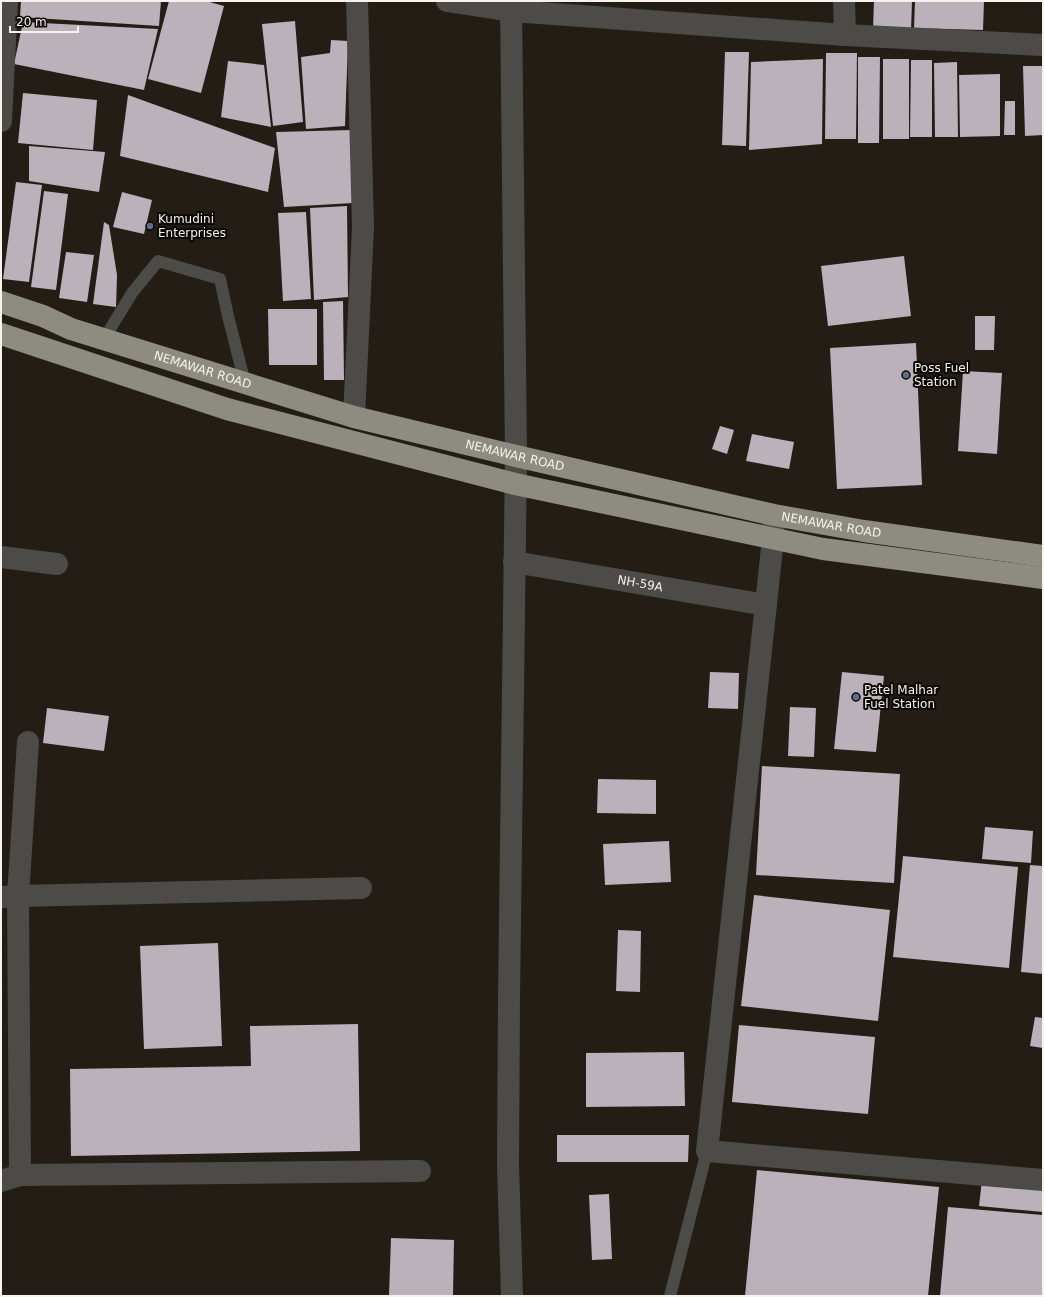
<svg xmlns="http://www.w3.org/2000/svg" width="1044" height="1297" viewBox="0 0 1044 1297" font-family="'DejaVu Sans',sans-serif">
  <rect width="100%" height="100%" fill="#231d15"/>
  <!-- building -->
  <g fill="#bab1ba">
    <polygon points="21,1 161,1 159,26 20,17"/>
    <polygon points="169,1 206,1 224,6 201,93 148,79"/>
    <polygon points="874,1 912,1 911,31 873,29"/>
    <polygon points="915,1 984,1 983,30 914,28"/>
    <polygon points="295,21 303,122 273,126 262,24"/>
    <polygon points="23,22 158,29 144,90 14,64"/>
    <polygon points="331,40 348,41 345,126 306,129 301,57 330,53"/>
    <polygon points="725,52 749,52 746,146 722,145"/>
    <polygon points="826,53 857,53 856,139 825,139"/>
    <polygon points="858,57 880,57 879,143 858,143"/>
    <polygon points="823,59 822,144 749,150 751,62"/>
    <rect x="883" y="59" width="26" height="80"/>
    <polygon points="911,60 932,60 932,137 910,137"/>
    <polygon points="228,61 264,65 271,127 221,117"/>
    <polygon points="957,62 958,137 935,137 934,63"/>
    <polygon points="1023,66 1043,66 1043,135 1025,136"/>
    <polygon points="1000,74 1000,136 960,137 959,75"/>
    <polygon points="23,93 97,100 93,150 18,143"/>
    <polygon points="128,95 275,148 268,192 120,156"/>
    <polygon points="1005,101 1015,101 1015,135 1004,135"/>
    <polygon points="351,130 353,203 284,207 276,132"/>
    <polygon points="29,146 105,152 99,192 29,181"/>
    <polygon points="16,182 42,185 29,282 3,279"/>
    <polygon points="44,191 68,194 56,290 31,287"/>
    <polygon points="122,192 152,200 144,234 113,227"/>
    <polygon points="347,206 348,297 314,300 310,208"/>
    <polygon points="306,212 311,299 283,301 278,213"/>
    <polygon points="104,222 109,225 117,275 116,307 93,304"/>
    <polygon points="66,252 94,255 87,302 59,298"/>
    <polygon points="904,256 911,316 828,326 821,266"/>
    <polygon points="343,301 344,380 324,380 323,302"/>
    <polygon points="268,309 317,309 317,365 269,365"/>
    <polygon points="975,316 995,316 994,350 975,350"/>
    <polygon points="916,343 922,485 837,489 830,348"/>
    <polygon points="963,371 1002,373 997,454 958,451"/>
    <polygon points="720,426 734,430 727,454 712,449"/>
    <polygon points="752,434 794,442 789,469 746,461"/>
    <polygon points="710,672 739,673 738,709 708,708"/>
    <polygon points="842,672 884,676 876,752 834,749"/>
    <polygon points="790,707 816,708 814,757 788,756"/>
    <polygon points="47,708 109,716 104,751 43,743"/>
    <polygon points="762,766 900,774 894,883 756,875"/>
    <polygon points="598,779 656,780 656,814 597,813"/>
    <polygon points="985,827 1033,831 1031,863 982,859"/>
    <polygon points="669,841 671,882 605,885 603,844"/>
    <polygon points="903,856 1018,867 1009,968 893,957"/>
    <polygon points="1030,865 1043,866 1043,974 1021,972"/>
    <polygon points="754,895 890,910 878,1021 741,1006"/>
    <polygon points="618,930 641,931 640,992 616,991"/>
    <polygon points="218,943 222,1046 144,1049 140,946"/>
    <polygon points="1035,1017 1043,1018 1043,1048 1030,1046"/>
    <polygon points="358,1024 360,1151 71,1156 70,1069 251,1066 250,1026"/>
    <polygon points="739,1025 875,1037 868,1114 732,1102"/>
    <polygon points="684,1052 685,1106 586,1107 586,1053"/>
    <polygon points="557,1135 689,1135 688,1162 557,1162"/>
    <polygon points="757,1170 939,1187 928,1296 745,1296"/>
    <polygon points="982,1180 1043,1186 1043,1212 979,1206"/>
    <polygon points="609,1194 612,1259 592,1260 589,1195"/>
    <polygon points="948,1207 1043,1215 1043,1296 940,1296"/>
    <polygon points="391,1238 454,1240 453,1296 389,1296"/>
  </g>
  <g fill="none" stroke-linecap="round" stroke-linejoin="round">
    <!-- lane -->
    <g stroke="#4d4b47" stroke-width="12">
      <polyline points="104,339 132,293 158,261 220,279 228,316 245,383"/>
      <polyline points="670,1296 707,1151"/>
    </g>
    <!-- street -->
    <g stroke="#4d4b47" stroke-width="22">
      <polyline points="447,1 512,11 845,35 1043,45"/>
      <polyline points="511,1 516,456 509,999 508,1165 512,1296"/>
      <polyline points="844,1 845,35"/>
      <polyline points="1,121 7,1"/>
      <polyline points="354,417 363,227 357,1"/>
      <polyline points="774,521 773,539 707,1151 1043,1180"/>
      <polyline points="1,557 57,564"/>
      <path id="s1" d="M 514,562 L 766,605"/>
      <polyline points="28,742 18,896 361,888"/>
      <polyline points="1,897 18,896 20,1175 1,1181"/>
      <polyline points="20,1175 420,1171"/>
    </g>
    <!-- highway -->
    <g stroke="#8e8b80" stroke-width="22">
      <path id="s2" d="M 1,302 L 43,316 L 71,329 L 354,417 L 516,456 L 774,515 L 864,531 L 1043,556"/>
      <polyline points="1,334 227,409 515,484 823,549 1043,578"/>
    </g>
  </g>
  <!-- markers -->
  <g fill="#5c6f8a" stroke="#0a0705" stroke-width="1.5">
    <circle cx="150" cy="226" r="4"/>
    <circle cx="906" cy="375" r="4"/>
    <circle cx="856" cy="697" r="4"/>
  </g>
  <g text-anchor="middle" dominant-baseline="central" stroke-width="4" stroke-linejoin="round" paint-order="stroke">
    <!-- poi labels -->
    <g font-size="12" fill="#f6f2ed" stroke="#0a0705" text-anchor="start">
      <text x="158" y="219">Kumudini<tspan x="158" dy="14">Enterprises</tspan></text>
      <text x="914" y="368">Poss Fuel<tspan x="914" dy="14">Station</tspan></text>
      <text x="864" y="690">Patel Malhar<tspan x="864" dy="14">Fuel Station</tspan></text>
    </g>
    <!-- street labels -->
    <g font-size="12" fill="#f6f2ed" stroke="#0a0705">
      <text stroke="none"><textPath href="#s2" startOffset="213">NEMAWAR ROAD</textPath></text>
      <text stroke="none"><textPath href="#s2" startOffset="537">NEMAWAR ROAD</textPath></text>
      <text stroke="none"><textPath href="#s2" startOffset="861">NEMAWAR ROAD</textPath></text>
      <text stroke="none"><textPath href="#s1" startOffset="128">NH-59A</textPath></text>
    </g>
  </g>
  <!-- border -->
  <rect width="1044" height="1297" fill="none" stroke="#f6f2ed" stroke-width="4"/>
  <!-- scale -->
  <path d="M10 26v6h68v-6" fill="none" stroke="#f6f2ed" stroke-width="2"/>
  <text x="16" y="26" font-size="12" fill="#f6f2ed" stroke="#0a0705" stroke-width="3" paint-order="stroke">20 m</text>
</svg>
